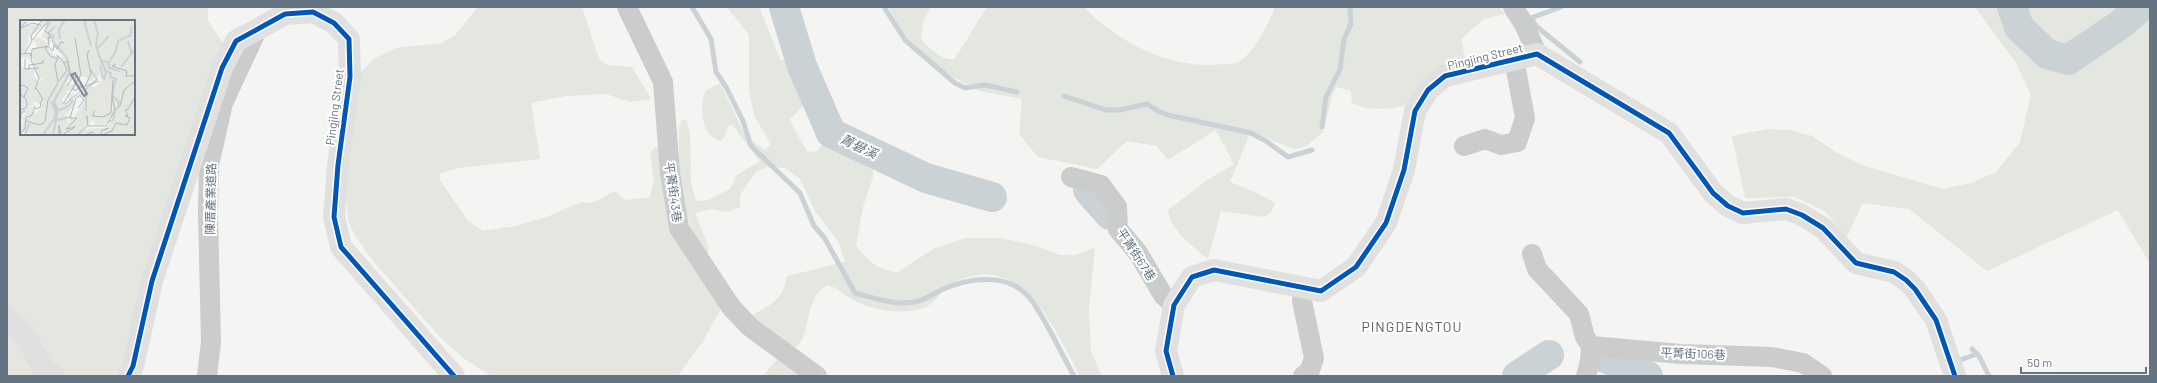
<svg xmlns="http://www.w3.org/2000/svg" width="2157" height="383" viewBox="0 0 2157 383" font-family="Barlow,'Noto Sans TC',sans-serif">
  <rect width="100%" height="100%" fill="#f4f4f2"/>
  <!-- green -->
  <g fill="#e3e7e0" fill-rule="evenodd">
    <path d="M 7,7 L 208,7 L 208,21 L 227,49 L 130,376 L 7,376 ZM 21,21 L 134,21 L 134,134 L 21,134 Z"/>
    <polygon points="478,7 582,7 599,59 607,65 632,67 651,99 630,102 606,94 566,96 531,103 540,159 458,168 439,174 440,180 468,221 483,231 515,226 547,217 581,202 592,203 615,191 625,200 650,197 654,181 650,154 655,147 660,147 667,193 723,305 703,341 678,376 491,376 463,358 441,338 373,261 356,237 349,223 346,198 356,78 373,59 396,48 442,43 455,35"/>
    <path d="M 727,7 L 759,7 L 781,61 L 792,54 L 795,56 L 799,69 L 812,95 L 802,107 L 790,119 L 795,131 L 808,152 L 817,151 L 823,144 L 830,145 L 869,165 L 873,170 L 873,177 L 863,207 L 856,245 C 865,259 880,272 898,272 L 933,249 L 965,238 L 1000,238 L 1033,245 L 1060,255 L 1076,255 L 1095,247 L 1089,309 L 1091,352 L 1102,376 L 1080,376 C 1055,329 1021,248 953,283 C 940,289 937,306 917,310 C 895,314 869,310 850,298 C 841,293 837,287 827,285 C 800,303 814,340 792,349 L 757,319 L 753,315 C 774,302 782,301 787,276 L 845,262 L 838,241 L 815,211 L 800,179 L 785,168 L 768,167 L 756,172 L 740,195 L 740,207 L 727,212 L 710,209 L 695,213 L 709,248 L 708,253 L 704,252 C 696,237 687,221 683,204 C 678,179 679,153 679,128 L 682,120 L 685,119 C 693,126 690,169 691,183 C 692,189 695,195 696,201 L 708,200 L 730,189 L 737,175 L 760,161 L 732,125 L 728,126 L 725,135 L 721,141 C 700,136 700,107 705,91 L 720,83 L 746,137 L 765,150 L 771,144 L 754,116 L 749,89 L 749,35 Z"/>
    <path d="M 888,7 L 931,7 L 923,22 L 921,39 C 929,48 942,61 954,59 C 966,43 975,24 987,7 L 1084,7 C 1117,42 1173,71 1223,64 C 1227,64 1234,64 1238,62 C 1252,56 1270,21 1275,7 L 1499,7 L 1505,14 L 1484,19 L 1461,39 L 1465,58 L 1437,70 L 1412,104 C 1392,109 1371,112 1352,103 L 1351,91 L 1337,87 L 1333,92 L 1323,132 L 1308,145 L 1298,149 L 1288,147 L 1251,131 L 1230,182 L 1253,191 L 1275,203 L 1271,213 L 1263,217 L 1221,211 L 1208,259 C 1193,246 1170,231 1168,210 L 1206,181 L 1234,164 L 1216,130 L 1168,160 L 1157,146 L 1127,141 L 1097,169 L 1038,157 L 1019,134 L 1022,99 L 980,91 L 949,75 L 914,46 L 903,33 Z"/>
    <polygon points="1975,7 2150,7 2150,264 2118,210 1987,271 1909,209 1863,203 1846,238 1826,212 1795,197 1745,198 1732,136 1767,129 1790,130 1812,136 1837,153 1862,165 1943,189 1971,183 1996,172 2020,142 2031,95 2016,63"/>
    <polygon points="778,358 804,376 763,376"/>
  </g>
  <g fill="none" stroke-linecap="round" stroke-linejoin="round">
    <!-- stream -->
    <g stroke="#cbd2d5" stroke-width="5">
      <path d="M 692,7 L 711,39 L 716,72 L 726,87 L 743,121 L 751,146 L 800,193 L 814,226 L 824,237 L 855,293 C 874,298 899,307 918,301 C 927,299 935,293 943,289 C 972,277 1011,272 1032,301 C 1047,322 1061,353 1074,376"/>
      <polyline points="884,7 905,40 955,83 965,88 985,85 1017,92"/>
      <polyline points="1531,18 1561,7"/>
      <polyline points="1532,19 1536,26 1580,62"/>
      <polyline points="1064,96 1106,110 1119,110 1147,104 1158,111 1168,115 1251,133 1266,141 1288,157 1312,150"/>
      <polyline points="1322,127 1326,97 1340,69 1344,39 1351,24 1350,7"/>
      <polyline points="1972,349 1979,356 1989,376"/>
      <polyline points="1960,360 1977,354"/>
    </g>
    <!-- river -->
    <g stroke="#cbd2d5" stroke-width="30">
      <polyline points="784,7 802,66 831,133 926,178 992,197"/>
      <polyline points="2012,7 2019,27 2047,54 2068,60 2121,24 2141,7"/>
      <polyline points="1088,190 1110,215"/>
      <polyline points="1607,359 1648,376"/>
      <polyline points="1517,376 1549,355"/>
    </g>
    <!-- street -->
    <g stroke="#cbcdcd" stroke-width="20">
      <polyline points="627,7 663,82 670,173 679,228 731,307 750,327 817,376"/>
      <polyline points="1513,7 1524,24 1537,54"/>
      <polyline points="1464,146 1485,139 1501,145 1517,142 1525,118 1514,59"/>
      <polyline points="1071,177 1101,185 1117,207 1118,229 1138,253 1163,295 1174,305"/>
      <polyline points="1532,254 1537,269 1579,314 1585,337 1591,346"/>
      <polyline points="207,376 211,342 208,212 209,165 223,103 257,30"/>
      <polyline points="1303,376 1310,370 1314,358 1302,301 1304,287"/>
      <polyline points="1586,376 1590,361 1591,346 1681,354 1772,357 1803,363 1822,376"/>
    </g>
    <!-- secondary -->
    <g stroke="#e0e0e0" stroke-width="22">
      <polyline points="7,318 23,333 43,368 54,376"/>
      <polyline points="128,376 133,366 152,281 222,68 236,41 285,14 313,12 334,23 349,39 350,77 338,165 334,217 341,247 454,376"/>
      <polyline points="1173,376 1166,351 1174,305 1192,277 1214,270 1321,291 1356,267 1386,223 1404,170 1415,111 1428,90 1445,76 1537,54 1669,133 1713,193 1728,206 1743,213 1786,209 1802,215 1823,228 1856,263 1894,272 1906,280 1915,289 1936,320 1955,376"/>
    </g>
    <defs>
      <g id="cycleway">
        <polyline points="128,376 133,366 152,281 222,68 236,41 285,14 313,12 334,23 349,39 350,77 338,165 334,217 341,247 454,376"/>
        <polyline points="1173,376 1166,351 1174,305 1192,277 1214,270 1321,291 1356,267 1386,223 1404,170 1415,111 1428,90 1445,76 1537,54 1669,133 1713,193 1728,206 1743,213 1786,209 1802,215 1823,228 1856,263 1894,272 1906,280 1915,289 1936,320 1955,376"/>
      </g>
    </defs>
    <!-- cycleway casing -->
    <use href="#cycleway" stroke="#fff" stroke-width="8"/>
    <!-- cycleway -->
    <use href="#cycleway" stroke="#0057b8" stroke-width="5"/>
  </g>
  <g text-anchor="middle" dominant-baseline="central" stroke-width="4" stroke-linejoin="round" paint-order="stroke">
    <!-- street labels -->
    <g font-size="12" fill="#647482" stroke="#fff">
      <text transform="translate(1485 56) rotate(-14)">Pingjing Street</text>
      <text transform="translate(334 107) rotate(-83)">Pingjing Street</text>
      <text transform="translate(674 192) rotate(82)">平菁街43巷</text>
      <text transform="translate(210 199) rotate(-89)">陳厝產業道路</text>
      <text transform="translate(1137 254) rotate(57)">平菁街67巷</text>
      <text transform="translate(1693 353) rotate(2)">平菁街106巷</text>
    </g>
    <!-- water labels -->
    <g font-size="13" font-style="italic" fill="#5f767f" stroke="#fff">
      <text transform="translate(859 146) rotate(26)">菁礐溪</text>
    </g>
    <!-- quarter labels -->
    <g font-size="14" letter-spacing="1" fill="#525d67" stroke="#fff">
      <text x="1412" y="326">PINGDENGTOU</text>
    </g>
  </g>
  <!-- overview -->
  <g transform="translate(20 20)">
    <rect width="115" height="115" fill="#f4f4f2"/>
    <path d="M 1,0 L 8,0 L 8,5 L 18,4 L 19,7 L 22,4 L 21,0 L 29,0 L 25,2 L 25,4 L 30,0 L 115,0 L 115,115 L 35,115 L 35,109 L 33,115 L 25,115 L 26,111 L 25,115 L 0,112 L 0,107 L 4,102 L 2,98 L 5,97 L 2,95 L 6,95 L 5,92 L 0,92 L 2,89 L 0,88 L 0,44 L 6,50 L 8,47 L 9,50 L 15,49 L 14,56 L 19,62 L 23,58 L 19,59 L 12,39 L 0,37 ZM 27,5 L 28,13 L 25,10 L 21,17 L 26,19 L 28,23 L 21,18 L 13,18 L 17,27 L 13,29 L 12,34 L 5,34 L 8,25 L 6,24 L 10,22 L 8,17 ZM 29,22 L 34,22 L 39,33 L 44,33 L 42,37 L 34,36 L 28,27 ZM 56,55 L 59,57 L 54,58 L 55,68 L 60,59 L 57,60 L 55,58 L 58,60 L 62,56 L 68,59 L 63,66 L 62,61 L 60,61 L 59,66 L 62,67 L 77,56 L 80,55 L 81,62 L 75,67 L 69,65 L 64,69 L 66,72 L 63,71 L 64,82 L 54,97 L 50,98 L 49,104 L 45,93 L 51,94 L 48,92 L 54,86 L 55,81 L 52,79 L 56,70 L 53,74 L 47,74 L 50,81 L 43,83 L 42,79 L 48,73 L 46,71 L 52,70 L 53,65 L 46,62 ZM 13,81 L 21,84 L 23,91 L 21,88 L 16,93 L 11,92 L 15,86 L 9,87 L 14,84 ZM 91,96 L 93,101 L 85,108 L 62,109 L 73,100 L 75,104 L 83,106 Z" fill="#e3e7e0" fill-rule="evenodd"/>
    <path fill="none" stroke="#cbd2d5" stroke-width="2" d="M 30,0 L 25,11 L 33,16 L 33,22 L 47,38 L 49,53 L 34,82 L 38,90 L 33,115M 64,0 L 71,26M 74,0 L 78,13 L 76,25 L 79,36 L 86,51 L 91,53 L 90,57 L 96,59 L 92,75 L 99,82 L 98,86M 40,19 L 39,9 L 45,0M 108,21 L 112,35M 77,29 L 89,16M 89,42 L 96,31 L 98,21 L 111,15 L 111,7M 80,45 L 83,58M 101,47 L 115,29M 84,60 L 86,52 L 81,41 L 89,42 L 89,48 L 100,51M 31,81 L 36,93M 39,90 L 49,86 L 53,80M 66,91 L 66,69 L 77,59 L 70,49M 37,100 L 50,97M 0,102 L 1,93 L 5,91M 88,102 L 93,100 L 95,92M 5,115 L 9,103M 23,115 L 34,99 L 36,91 L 34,81 L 38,73"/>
    <path fill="none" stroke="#b1b9be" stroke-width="1" d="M 5,2 L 1,8 L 12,3 L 21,5M 12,20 L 29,0M 29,25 L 28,17 L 31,18 L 28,13 L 35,7M 29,27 L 33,31 L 34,25 L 37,29 L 41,22 L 44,23M 5,33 L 12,21 L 11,16 L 22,0M 0,34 L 10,33 L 11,36M 38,38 L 37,35 L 44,43 L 48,41 L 51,56 L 56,56 L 53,70M 5,39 L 5,49 L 19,48M 96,44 L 92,46 L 107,51 L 106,56 L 113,56 L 115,53M 9,50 L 9,45 L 23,43 L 23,40M 39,61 L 47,50 L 44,43M 0,66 L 3,65 L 8,68 L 4,77M 47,66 L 54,56M 65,66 L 79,61M 64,68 L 71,54 L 67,35 L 69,30M 53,70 L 57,70 L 59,66 L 63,68M 0,74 L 6,79 L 7,86 L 4,89 L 0,89M 43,84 L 61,55 L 55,18M 58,88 L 64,80 L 60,76M 15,89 L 21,87 L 20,82 L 23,80 L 17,69 L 15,69 L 19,58 L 11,40 L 12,29 L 29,26 L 25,28 L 30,36 L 38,39M 95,90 L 100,86 L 104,70 L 115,61M 74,91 L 73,96 L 83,97 L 91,93 L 93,60M 65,98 L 67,96 L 68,106M 6,101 L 20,105 L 25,102 L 28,80 L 38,63 L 35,44 L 38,39M 0,115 L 5,108 L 6,98 L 12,95 L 15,86M 39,115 L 39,105 L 41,115M 42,115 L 55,107 L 46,109 L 57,98 L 50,98 L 56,78 L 62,74 L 61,71 L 45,84M 57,115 L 67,106 L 86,106 L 95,90 L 92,77M 65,115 L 72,112 L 76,115M 81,115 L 82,110 L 85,110 L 88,108 L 85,109M 82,115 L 92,111 L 96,103 L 107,105 L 110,98 L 105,96 L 108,95 L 105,90 L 108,89 L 115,77"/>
    <path fill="#828f99" fill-opacity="0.15" stroke="#828f99" stroke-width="2" d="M 55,53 L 67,74 L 64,76 L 51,55 Z"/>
    <rect width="115" height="115" fill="none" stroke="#647482" stroke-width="2"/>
  </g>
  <!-- border -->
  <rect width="2157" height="383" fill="none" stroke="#647482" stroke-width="16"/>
  <!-- scale -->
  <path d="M2021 367v6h125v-6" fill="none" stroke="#647482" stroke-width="2"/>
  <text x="2027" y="367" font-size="12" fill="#647482" stroke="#ffffff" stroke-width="3" paint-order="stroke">50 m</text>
</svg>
